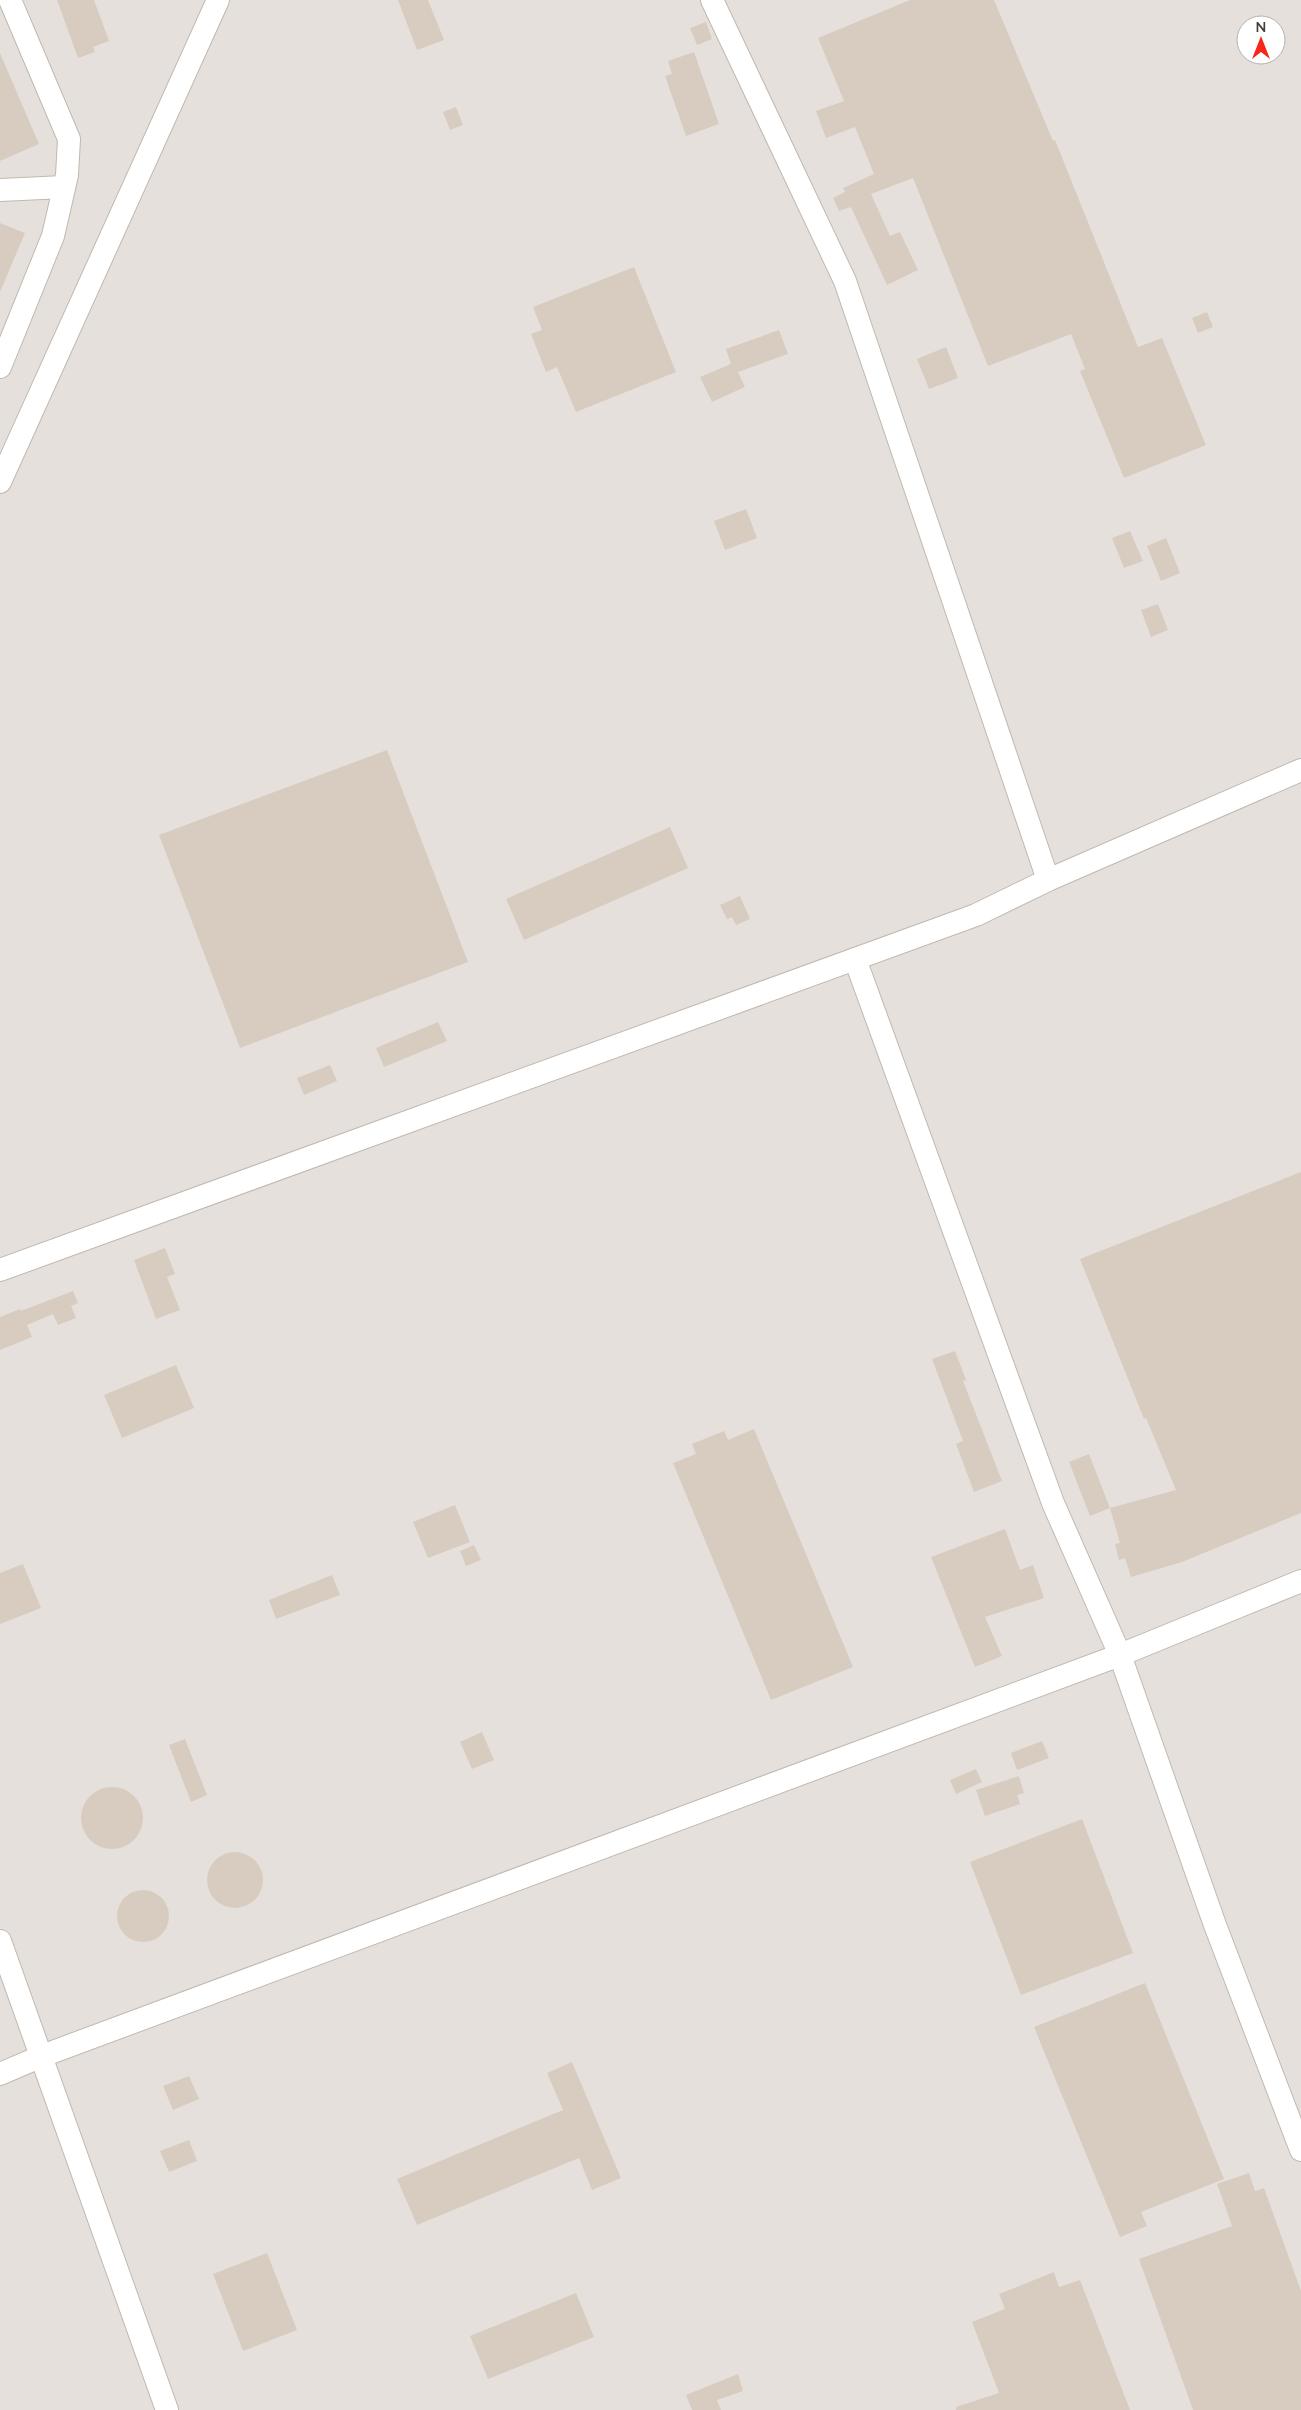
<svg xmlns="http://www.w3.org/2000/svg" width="1301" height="2410" viewBox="0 0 1301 2410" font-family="Lato,sans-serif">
  <rect width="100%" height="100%" fill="#f3eee7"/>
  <!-- industrial -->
  <path fill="#e6e0dc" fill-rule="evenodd" d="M 0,0 L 1301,0 L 1301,2410 L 0,2410 ZM 1246,25 L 1276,25 L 1276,55 L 1246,55 Z"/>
  <!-- building -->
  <g fill="#d8ccc0">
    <polygon points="57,0 94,0 109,41 93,47 95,52 78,58"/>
    <polygon points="398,0 428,0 444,40 417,50"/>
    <polygon points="910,0 994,0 1053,141 1055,140 1138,347 1162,338 1206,445 1124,478 1080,371 1085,369 1071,334 988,366 913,178 871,194 890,236 900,232 918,270 887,285 851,207 839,211 833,198 845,192 843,188 874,174 855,127 826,138 816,111 844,101 818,38"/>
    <polygon points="706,22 712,39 697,45 690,28"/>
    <polygon points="694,52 719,124 686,136 665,76 672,74 668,61"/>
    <polygon points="0,53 39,144 0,161"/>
    <polygon points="456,107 463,125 450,130 443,112"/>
    <polygon points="0,223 25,233 0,292"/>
    <polygon points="634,267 676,372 576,412 557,367 546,372 531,334 542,330 533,307"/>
    <polygon points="1207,312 1213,327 1198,333 1192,318"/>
    <polygon points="779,330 788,354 738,372 745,387 712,402 700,377 731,364 726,349"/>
    <polygon points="946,347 958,378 929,389 917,359"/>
    <polygon points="746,509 757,538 725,550 714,521"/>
    <polygon points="1130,531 1143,561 1124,568 1112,538"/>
    <polygon points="1166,538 1180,573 1161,581 1147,546"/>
    <polygon points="1158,604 1168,630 1151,637 1141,610"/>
    <polygon points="387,750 468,962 240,1048 159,835"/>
    <polygon points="670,827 688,868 524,940 506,899"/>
    <polygon points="740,896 750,919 736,925 732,917 727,919 720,905"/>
    <polygon points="438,1022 447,1041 384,1067 376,1048"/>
    <polygon points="330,1065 337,1081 304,1095 297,1078"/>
    <polygon points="1301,1172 1301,1513 1182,1562 1131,1577 1125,1558 1119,1560 1115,1544 1120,1543 1110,1508 1090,1516 1069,1462 1089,1454 1110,1508 1176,1490 1146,1418 1144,1419 1080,1259"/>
    <polygon points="165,1248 175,1274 167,1277 180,1310 156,1319 134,1260"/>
    <polygon points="73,1291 78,1303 71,1306 76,1318 58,1325 53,1314 27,1325 32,1337 0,1350 0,1317 20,1309 21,1311"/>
    <polygon points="955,1351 966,1380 963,1381 1002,1481 974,1492 956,1444 963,1441 932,1359"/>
    <polygon points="176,1365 194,1408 122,1438 104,1395"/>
    <polygon points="754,1429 853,1667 771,1700 673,1463 696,1454 692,1444 724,1431 728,1440"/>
    <polygon points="455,1505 470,1542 428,1558 413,1522"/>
    <polygon points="1005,1529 1020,1570 1033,1565 1044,1598 985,1617 1002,1656 975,1667 931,1557"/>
    <polygon points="474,1545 481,1560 466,1566 460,1551"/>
    <polygon points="23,1564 41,1608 0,1624 0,1573"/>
    <polygon points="332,1575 340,1595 276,1619 269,1600"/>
    <polygon points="482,1732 494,1760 472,1769 460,1742"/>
    <polygon points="185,1739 207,1795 191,1802 169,1745"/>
    <polygon points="1042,1741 1049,1758 1017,1770 1011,1753"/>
    <polygon points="976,1769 982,1782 956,1794 950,1780"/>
    <polygon points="1019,1776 1024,1793 1017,1795 1020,1804 985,1816 976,1790"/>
    <circle cx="112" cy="1818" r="31"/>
    <polygon points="1082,1819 1133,1953 1021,1995 970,1862"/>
    <circle cx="235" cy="1880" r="28"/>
    <circle cx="143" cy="1916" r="26"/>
    <polygon points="1145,1983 1224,2179 1141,2212 1147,2226 1120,2237 1034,2027"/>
    <polygon points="572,2062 621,2178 592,2190 579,2158 417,2225 397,2179 563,2110 547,2073"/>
    <polygon points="189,2076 199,2099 173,2110 163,2086"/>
    <polygon points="189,2140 197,2161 169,2172 160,2151"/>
    <polygon points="1249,2173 1255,2191 1264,2188 1301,2291 1301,2410 1193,2410 1139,2259 1232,2226 1217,2184"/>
    <polygon points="267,2253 297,2330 243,2351 213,2274"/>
    <polygon points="1054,2272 1059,2287 1080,2280 1130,2410 956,2410 956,2407 999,2393 972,2322 1005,2309 999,2294"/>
    <polygon points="576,2293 594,2337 488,2379 470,2336"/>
    <polygon points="738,2374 743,2391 717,2400 721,2410 692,2410 686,2395"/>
  </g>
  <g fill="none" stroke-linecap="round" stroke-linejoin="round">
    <defs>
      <g id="minor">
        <polyline points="712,0 845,281 1048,880"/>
        <polyline points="0,190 64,187"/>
        <polyline points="0,367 53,236 67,175 69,139 10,0"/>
        <polyline points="0,482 218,0"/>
        <polyline points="855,959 1053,1503 1120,1655 1215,1925 1301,2150"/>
        <polyline points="0,1270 976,915 1048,880 1301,770"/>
        <polyline points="0,1941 167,2410"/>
        <polyline points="0,2074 42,2056 1120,1655 1301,1581"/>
      </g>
    </defs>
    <!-- minor casing -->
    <use href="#minor" stroke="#c2b8ad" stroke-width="24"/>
    <!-- minor -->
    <use href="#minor" stroke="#fff" stroke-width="22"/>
  </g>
  <!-- north arrow -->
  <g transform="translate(1261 40)"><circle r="24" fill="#ffffff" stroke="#b5b2af"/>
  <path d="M0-4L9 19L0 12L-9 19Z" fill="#f6271b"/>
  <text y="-8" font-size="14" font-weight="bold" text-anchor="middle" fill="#463e36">N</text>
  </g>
</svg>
